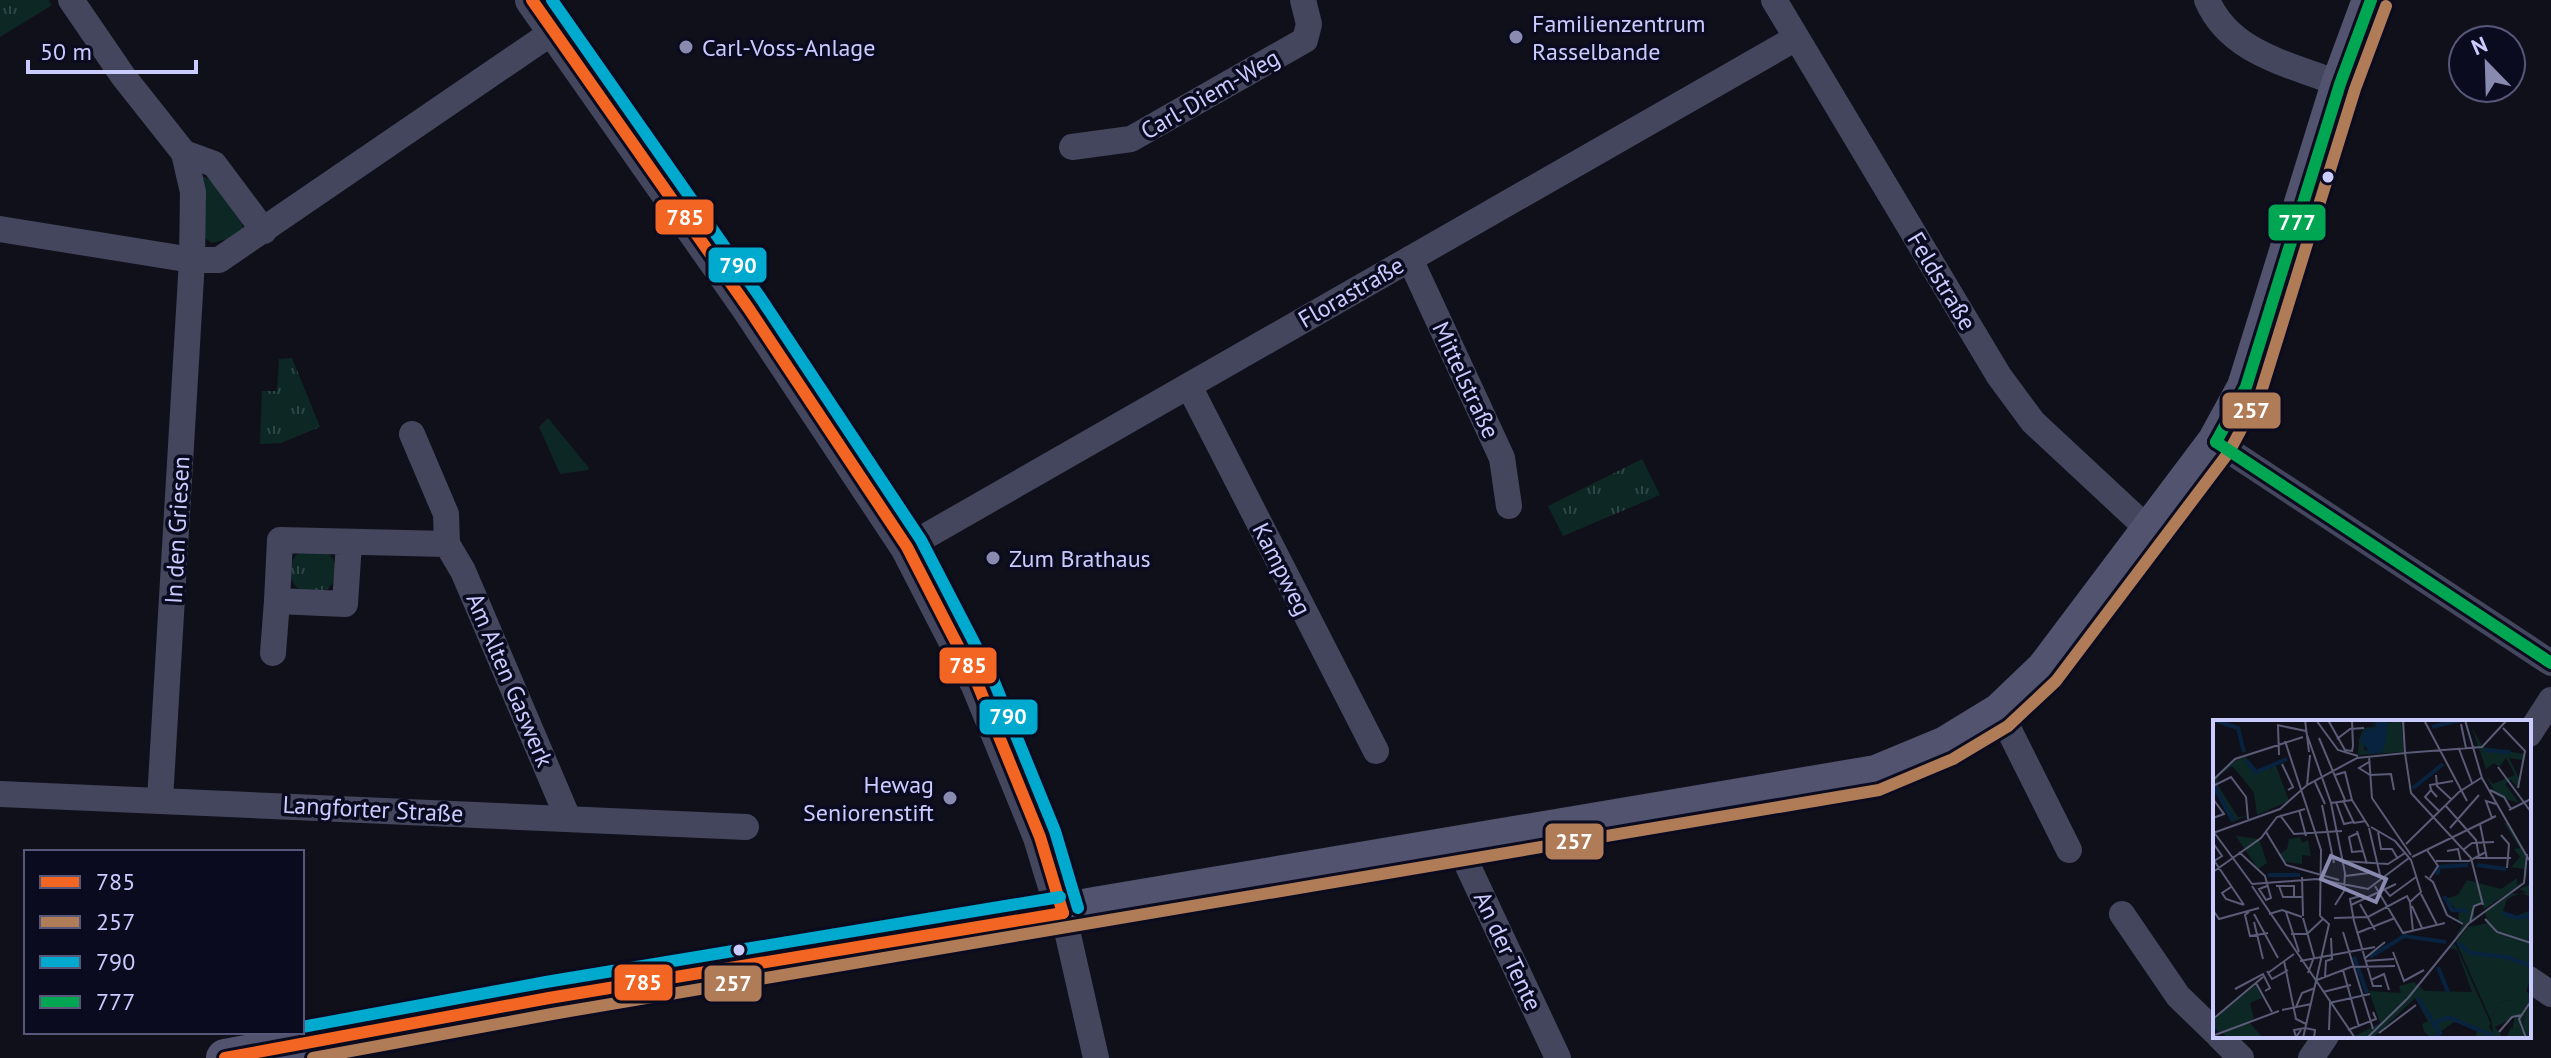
<svg xmlns="http://www.w3.org/2000/svg" width="2551" height="1058" viewBox="0 0 2551 1058" font-family="'PT Sans',sans-serif">
  <defs>
    <pattern id="park-tufts" width="24" height="20" patternUnits="userSpaceOnUse" patternTransform="scale(2)"><rect width="24" height="20" fill="#0d2725"/><path d="M3 7l-1-3M5 7V3M7 7l1-3M15 17l-1-3M17 17v-4M19 17l1-3" fill="none" stroke="#2f4546"/></pattern>
  </defs>
  <rect width="100%" height="100%" fill="#10101b"/>
  <!-- grass -->
  <g fill="#0d2725">
    <polygon points="203,176 211,180 242,224 243,229 235,237 212,243 203,237"/>
    <polygon points="548,418 589,468 588,470 560,474 539,427"/>
  </g>
  <!-- park -->
  <g fill="url(#park-tufts)">
    <polygon points="0,0 48,0 52,5 0,37"/>
    <polygon points="292,358 320,427 281,443 260,444 262,391 277,391 279,359"/>
    <polygon points="1642,459 1660,495 1563,536 1548,506"/>
    <circle cx="313" cy="571" r="23"/>
  </g>
  <g fill="none" stroke-linecap="round" stroke-linejoin="round">
    <!-- minor -->
    <g stroke="#43465d" stroke-width="26">
      <polyline points="71,0 123,76 184,153 214,164 264,231"/>
      <polyline points="1774,0 1999,376 2033,422 2149,530"/>
      <path d="M 2207,0 C 2230,54 2290,64 2340,84"/>
      <polyline points="1072,147 1131,139 1305,40 1309,24 1303,0"/>
      <polyline points="0,229 192,260 219,260 554,31"/>
      <polyline points="1410,259 1502,458 1509,506"/>
      <polyline points="1189,386 1376,751"/>
      <polyline points="412,434 446,514 447,544"/>
      <polyline points="2216,442 2551,663"/>
      <polyline points="349,543 345,604 277,601 280,540 447,544 463,571 568,818"/>
      <polyline points="907,547 1796,38"/>
      <polyline points="273,653 277,601"/>
      <polyline points="2000,712 2069,850"/>
      <polyline points="2529,734 2551,700"/>
      <polyline points="0,794 746,827"/>
      <polyline points="160,800 192,260 193,192 184,153"/>
      <polyline points="1458,845 1558,1058"/>
      <polyline points="1063,913 1096,1058"/>
      <polyline points="2122,914 2178,996 2215,1032"/>
      <polyline points="2529,979 2551,994"/>
      <polyline points="2219,1036 2241,1058"/>
      <polyline points="2311,1058 2326,1036"/>
    </g>
    <!-- tertiary -->
    <polyline stroke="#43465d" stroke-width="34" points="532,0 749,309 907,547 978,685 1040,837 1063,913"/>
    <!-- secondary -->
    <polyline stroke="#51536f" stroke-width="38" points="225,1058 549,998 1876,774 1946,745 2000,712 2045,669 2216,442 2246,387 2340,84 2371,0"/>
    <defs>
      <g id="bus-1">
        <polyline points="532,0 749,309 907,547 978,685 1040,837 1063,913"/>
        <polyline points="225,1058 549,998 1063,913"/>
      </g>
      <polyline id="bus-2" points="313,1058 552,1014 1879,790 1953,759 2008,726 2056,681 2229,452 2261,392 2355,89 2386,6"/>
      <g id="bus-3">
        <polyline points="552,0 762,300 921,540 993,679 1055,831 1078,908"/>
        <polyline points="302,1027 546,982 1060,897"/>
      </g>
      <g id="bus-4">
        <polyline points="2216,442 2246,387 2340,84 2371,0"/>
        <polyline points="2216,442 2551,663"/>
      </g>
    </defs>
    <!-- bus-1 casing -->
    <use href="#bus-1" stroke="#0b0b20" stroke-width="18"/>
    <!-- bus-2 casing -->
    <use href="#bus-2" stroke="#0b0b20" stroke-width="18"/>
    <!-- bus-3 casing -->
    <use href="#bus-3" stroke="#0b0b20" stroke-width="18"/>
    <!-- bus-4 casing -->
    <use href="#bus-4" stroke="#0b0b20" stroke-width="18"/>
    <!-- bus-1 -->
    <use href="#bus-1" stroke="#f26522" stroke-width="12"/>
    <!-- bus-2 -->
    <use href="#bus-2" stroke="#b07c57" stroke-width="12"/>
    <!-- bus-3 -->
    <use href="#bus-3" stroke="#00a9ce" stroke-width="12"/>
    <!-- bus-4 -->
    <use href="#bus-4" stroke="#00a651" stroke-width="12"/>
  </g>
  <!-- markers -->
  <g fill="#898aaf" stroke="#0b0b20" stroke-width="3">
    <circle cx="1516" cy="37" r="8"/>
    <circle cx="686" cy="47" r="8"/>
    <circle cx="993" cy="558" r="8"/>
    <circle cx="950" cy="798" r="8"/>
  </g>
  <g fill="#cacbff" stroke="#0b0b20" stroke-width="3">
    <circle cx="2328" cy="177" r="7"/>
    <circle cx="739" cy="950" r="7"/>
  </g>
  <g text-anchor="middle" dominant-baseline="central" stroke-width="7" stroke-linejoin="round" paint-order="stroke">
    <!-- poi labels -->
    <g font-size="24" fill="#cacbff" stroke="#0b0b20" text-anchor="start">
      <text x="1532" y="23">Familienzentrum<tspan x="1532" dy="28">Rasselbande</tspan></text>
      <text x="702" y="47">Carl-Voss-Anlage</text>
      <text x="1009" y="558">Zum Brathaus</text>
      <text x="934" y="784" text-anchor="end">Hewag<tspan x="934" dy="28">Seniorenstift</tspan></text>
    </g>
    <!-- street labels -->
    <g font-size="24" fill="#cacbff" stroke="#0b0b20">
      <text transform="translate(1210 94) rotate(-30)">Carl-Diem-Weg</text>
      <text transform="translate(1942 281) rotate(59)">Feldstraße</text>
      <text transform="translate(1351 292) rotate(-30)">Florastraße</text>
      <text transform="translate(1466 380) rotate(65)">Mittelstraße</text>
      <text transform="translate(177 530) rotate(-87)">In den Griesen</text>
      <text transform="translate(1282 569) rotate(63)">Kampweg</text>
      <text transform="translate(510 680) rotate(67)">Am Alten Gaswerk</text>
      <text transform="translate(373 809) rotate(3)">Langforter Straße</text>
      <text transform="translate(1508 951) rotate(65)">An der Tente</text>
    </g>
  </g>
  <!-- overview -->
  <g transform="translate(2213 720)">
    <rect width="318" height="318" fill="#10101b"/>
    <path d="M 33,37 L 41,51 L 62,43 L 55,55 L 27,55 L 19,46 L 6,56 L 4,64 L 25,97 L 34,96 L 19,102 L 0,60 L 21,41 ZM 43,265 L 49,278 L 37,283 L 41,299 L 36,302 L 50,318 L 17,318 L 0,308 L 0,299 ZM 296,280 L 315,285 L 307,308 L 299,311 L 302,297 L 282,307 L 289,317 L 281,316 L 278,300 L 285,284 Z" fill="#0d2725"/>
    <path d="M 259,8 L 270,27 L 311,34 L 310,40 L 296,38 L 306,58 L 304,67 L 298,60 L 292,64 L 306,83 L 284,76 L 273,56 L 280,64 L 302,55 L 293,38 L 286,47 L 281,43 L 273,49 ZM 291,103 L 294,103 L 312,134 L 314,155 L 312,159 L 305,167 L 271,189 L 270,183 L 261,185 L 261,198 L 241,218 L 251,203 L 245,201 L 246,192 L 232,179 L 245,175 L 254,160 L 288,169 L 304,158 L 304,165 L 311,160 L 311,149 L 298,147 L 307,137 L 301,129 L 307,128 ZM 23,116 L 46,119 L 54,143 L 45,149 ZM 318,164 L 318,177 L 308,173 L 294,179 L 290,191 L 303,196 L 318,190 L 318,259 L 313,271 L 318,276 L 318,318 L 293,318 L 299,306 L 299,310 L 308,308 L 315,286 L 296,280 L 285,284 L 278,300 L 243,222 L 255,207 L 275,203 L 272,192 L 298,174 L 314,173 L 306,169 ZM 295,222 L 298,231 L 310,235 L 311,247 L 284,240 ZM 242,224 L 278,304 L 276,306 L 282,316 L 291,318 L 262,318 L 265,308 L 241,302 L 218,318 L 211,311 L 209,304 L 215,301 L 202,278 L 160,318 L 138,318 L 167,303 L 156,271 L 188,273 L 186,266 L 201,262 L 212,271 L 259,272 L 244,230 L 237,228 Z" fill="#0d2725" fill-rule="evenodd"/>
    <path d="M 159,0 L 163,7 L 152,12 L 151,30 L 169,33 L 171,4 L 188,0 L 191,32 L 145,35 L 146,19 L 151,8 L 161,7 ZM 62,43 L 76,81 L 44,95 L 41,73 L 27,55 L 55,55 ZM 87,117 L 89,123 L 95,120 L 98,136 L 89,135 L 89,144 L 72,142 L 65,135 L 74,129 L 76,119 ZM 258,207 L 318,225 L 318,252 L 269,248 L 258,253 L 244,221 Z" fill="#0d2725"/>
    <path d="M 162,0 L 175,0 L 172,24 L 168,33 L 157,34 L 148,20 L 152,10 L 163,7 Z" fill="#08233f"/>
    <path fill="none" stroke="#08233f" stroke-width="4" d="M 1,0 L 25,8 L 31,32M 219,7 L 247,0M 272,30 L 297,32M 33,40 L 43,52 L 74,39M 1,66 L 20,101M 200,68 L 230,44M 264,145 L 293,149M 55,155 L 87,155M 224,155 L 226,147 L 255,145M 231,176 L 239,190 L 255,191M 290,193 L 304,198 L 318,195M 245,223 L 257,233 L 293,237 L 318,246M 141,237 L 154,273M 157,237 L 191,216 L 233,222M 225,247 L 235,272M 204,277 L 227,313 L 222,318M 220,304 L 235,297 L 280,316"/>
    <path fill="none" stroke="#5a5b76" stroke-width="2" d="M 92,0 L 96,32M 103,0 L 125,30 L 145,36M 115,0 L 132,30 L 139,31 L 140,26M 139,0 L 140,26M 190,0 L 192,33 L 269,27 L 294,0M 211,0 L 254,81M 252,0 L 269,58 L 316,140M 248,4 L 253,28M 64,5 L 93,11M 65,6 L 66,35M 290,8 L 312,31 L 305,68M 93,12 L 118,83 L 132,153 L 131,171 L 122,185M 106,18 L 132,80M 124,19 L 137,9 L 151,8M 72,21 L 108,130 L 107,196M 246,29 L 259,63M 156,36 L 159,78 L 198,135M 156,42 L 146,48 L 157,55M 69,44 L 80,67 L 75,70M 285,47 L 318,92M 122,55 L 132,52 L 139,80M 157,55 L 178,54 L 181,70M 223,55 L 224,66 L 238,79M 0,60 L 22,39 L 90,17M 102,62 L 112,84M 94,65 L 97,35M 0,66 L 18,57 L 33,77 L 35,99M 218,70 L 217,65 L 240,61M 277,70 L 291,77 L 298,89M 224,77 L 218,70 L 212,77 L 226,91M 0,79 L 11,94 L 0,98M 130,80 L 141,103 L 153,101M 123,82 L 131,104 L 140,102M 118,83 L 139,80 L 156,107M 109,85 L 121,143M 232,85 L 263,120 L 266,136M 86,90 L 93,116M 296,90 L 318,79M 67,95 L 81,114 L 129,111M 279,98 L 273,81 L 283,84M 267,104 L 274,139M 158,107 L 182,121 L 198,140 L 208,172 L 197,182 L 200,211M 156,108 L 168,159M 237,108 L 266,75M 0,111 L 39,164M 144,111 L 154,144M 53,112 L 73,145 L 126,160M 165,112 L 168,129 L 179,129 L 185,139M 0,113 L 67,89 L 94,65 L 144,38 L 192,33 L 198,73 L 258,138 L 270,185M 145,113 L 136,117 L 139,132 L 150,131M 288,115 L 296,124 L 294,148M 0,123 L 9,136 L 1,141M 193,124 L 246,72 L 268,58M 214,130 L 225,146 L 217,158M 250,130 L 259,123 L 281,122M 234,131 L 245,129 L 248,142M 26,132 L 52,156 L 58,178 L 53,180 L 46,169 L 54,166M 199,137 L 283,96M 263,138 L 298,138M 0,139 L 31,185M 129,141 L 175,144 L 192,133M 223,141 L 256,141 L 273,132M 0,152 L 48,118 L 64,97 L 92,89M 132,156 L 156,153M 212,156 L 220,162 L 234,195 L 250,204M 89,157 L 90,196M 39,164 L 104,159 L 155,169 L 196,138M 39,166 L 142,318M 63,166 L 81,166 L 81,177M 66,166 L 70,177 L 89,177M 162,166 L 190,213 L 232,203M 18,167 L 9,173 L 13,179 L 31,185M 172,170 L 177,176 L 203,157M 208,174 L 224,205M 147,176 L 137,179 L 141,201 L 160,266 L 169,266M 147,184 L 162,210M 138,185 L 183,164M 199,186 L 209,208M 0,190 L 6,199 L 46,188M 36,192 L 32,195 L 37,216 L 55,213M 73,192 L 86,232M 41,194 L 65,238M 56,194 L 69,190 L 89,197M 90,198 L 101,237 L 95,253M 121,198 L 155,197 L 194,176 L 197,182M 272,199 L 284,212 L 318,223M 41,202 L 50,239M 257,202 L 261,186 L 269,183M 130,212 L 160,309M 144,213 L 182,198M 78,214 L 94,214 L 110,199M 180,232 L 191,261 L 211,250M 151,239 L 172,222M 71,241 L 83,299 L 93,304M 87,241 L 162,227M 152,241 L 181,239M 130,250 L 146,307M 54,251 L 59,259 L 75,250M 55,253 L 81,234M 112,257 L 113,241 L 119,239 L 118,218M 104,260 L 138,247 L 182,246M 158,260 L 171,254 L 176,270M 43,263 L 59,292M 22,269 L 50,254 L 57,268 L 52,271M 110,272 L 138,265M 116,283 L 157,274M 83,287 L 89,273 L 102,268M 69,290 L 98,284M 0,299 L 50,257M 88,310 L 83,317 L 81,310 L 92,308 L 102,310 L 101,318M 116,310 L 117,284M 135,310 L 163,299 L 160,292M 286,312 L 299,297 L 309,295M 166,313 L 203,285M 2,315 L 66,291M 90,318 L 116,204 L 107,196M 154,318 L 195,278 L 255,204 L 311,163 L 314,134M 313,318 L 306,299 L 318,281"/>
    <path fill="#898aaf" fill-opacity="0.15" stroke="#898aaf" stroke-width="4" d="M 118,136 L 173,159 L 163,182 L 108,159 Z"/>
    <rect width="318" height="318" fill="none" stroke="#cacbff" stroke-width="4"/>
  </g>
  <g stroke="#0b0b20" stroke-width="3">
    <rect x="654" y="198" width="61" height="38" rx="8" fill="#f26522"/>
    <rect x="2267" y="203" width="60" height="39" rx="8" fill="#00a651"/>
    <rect x="707" y="246" width="61" height="38" rx="8" fill="#00a9ce"/>
    <rect x="2221" y="391" width="61" height="39" rx="8" fill="#b07c57"/>
    <rect x="938" y="646" width="60" height="39" rx="8" fill="#f26522"/>
    <rect x="978" y="698" width="61" height="38" rx="8" fill="#00a9ce"/>
    <rect x="1544" y="822" width="61" height="39" rx="8" fill="#b07c57"/>
    <rect x="613" y="963" width="61" height="39" rx="8" fill="#f26522"/>
    <rect x="703" y="964" width="60" height="39" rx="8" fill="#b07c57"/>
  </g>
  <g font-size="22" text-anchor="middle" font-weight="bold" fill="#fff">
    <text x="685" y="225">785</text>
    <text x="2297" y="230">777</text>
    <text x="738" y="273">790</text>
    <text x="2251" y="418">257</text>
    <text x="968" y="673">785</text>
    <text x="1008" y="724">790</text>
    <text x="1574" y="849">257</text>
    <text x="643" y="990">785</text>
    <text x="733" y="991">257</text>
  </g>
  <!-- legend -->
  <rect x="24" y="850" width="280" height="184" fill="#0b0b20" stroke="#575879" stroke-width="2"/>
  <rect x="40" y="876" width="40" height="12" fill="#f26522" stroke="#575879" stroke-width="2"/>
  <text x="96" y="890" font-size="24" fill="#cacbff">785</text>
  <rect x="40" y="916" width="40" height="12" fill="#b07c57" stroke="#575879" stroke-width="2"/>
  <text x="96" y="930" font-size="24" fill="#cacbff">257</text>
  <rect x="40" y="956" width="40" height="12" fill="#00a9ce" stroke="#575879" stroke-width="2"/>
  <text x="96" y="970" font-size="24" fill="#cacbff">790</text>
  <rect x="40" y="996" width="40" height="12" fill="#00a651" stroke="#575879" stroke-width="2"/>
  <text x="96" y="1010" font-size="24" fill="#cacbff">777</text>
  <!-- north arrow -->
  <g transform="translate(2487 64) rotate(337)"><circle r="38" fill="#0b0b20" stroke="#575879" stroke-width="2"/>
  <path d="M0-6L14 30L0 20L-14 30Z" fill="#898aaf"/>
  <text y="-12" font-size="22" font-weight="bold" text-anchor="middle" fill="#cacbff">N</text>
  </g>
  <!-- scale -->
  <path d="M28 60v12h168v-12" fill="none" stroke="#cacbff" stroke-width="4"/>
  <text x="40" y="60" font-size="24" fill="#cacbff" stroke="#0b0b20" stroke-width="6" paint-order="stroke">50 m</text>
</svg>
